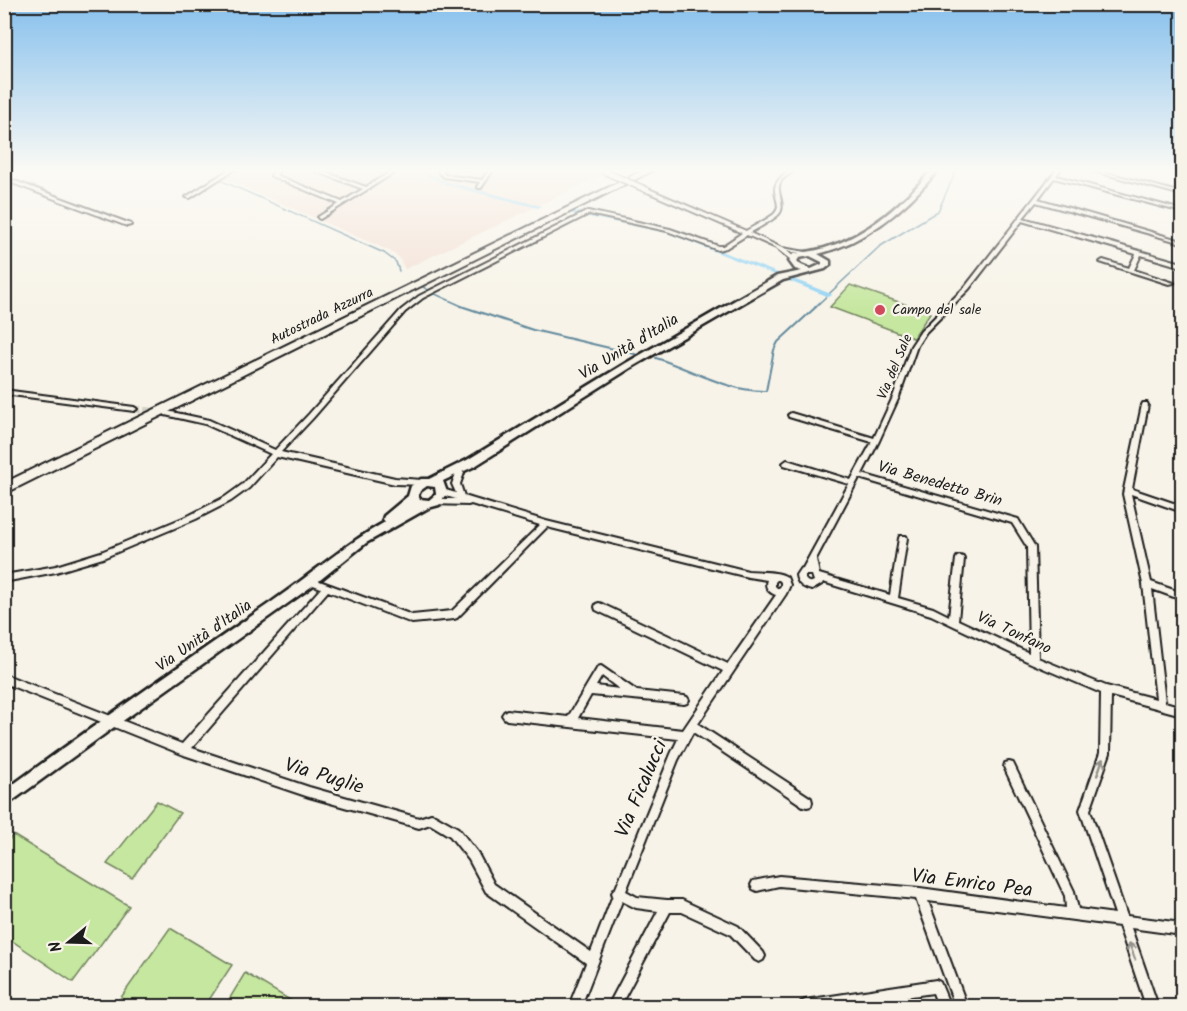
<svg xmlns="http://www.w3.org/2000/svg" width="1187" height="1011" viewBox="0 0 1187 1011" font-family="Kalam,sans-serif">
  <rect width="100%" height="100%" fill="#f7f3e8"/>
  <filter id="ink" filterUnits="userSpaceOnUse"><feTurbulence type="fractalNoise" baseFrequency=".0167" numOctaves="2"/><feDisplacementMap in="SourceGraphic" scale="12" xChannelSelector="R" yChannelSelector="G"/><feConvolveMatrix kernelMatrix="1 2 1 2 8 2 1 2 1" color-interpolation-filters="sRGB"/></filter>
  <g filter="url(#ink)">
    <!-- built -->
    <polygon fill="#f3dfd4" points="231,169 615,169 405,269 399,257 388,250 223,178"/>
    <!-- green -->
    <g fill="#c6e7a0" stroke="#71825e" stroke-width="1.5">
      <polygon points="850,285 930,313 913,338 830,307"/>
      <polygon points="157,801 180,813 132,878 107,864"/>
      <polygon points="13,835 129,906 73,982 5,936 5,844"/>
      <polygon points="170,928 232,965 205,1006 115,1006"/>
      <polygon points="245,973 300,1006 225,1006"/>
    </g>
    <g fill="none" stroke-linecap="round" stroke-linejoin="round">
      <!-- stream-far1 -->
      <g stroke="#638a9e" stroke-width="1.5">
        <polyline points="220,180 384,253 396,262 399,271"/>
        <polyline points="423,287 428,290"/>
        <polyline points="433,293 464,307"/>
        <polyline points="815,307 879,247 938,211 957,169"/>
      </g>
      <!-- stream -->
      <g stroke="#638a9e" stroke-width="2">
        <polyline points="461,306 533,330 635,354"/>
        <path d="M 656,358 C 691,369 728,392 766,391 L 774,350 L 778,342 L 817,306"/>
      </g>
      <!-- canal -->
      <g fill="#93d3f4" fill-rule="evenodd">
        <polygon points="413,169 419,169 451,183 541,206 538,208 447,185"/>
        <polygon points="574,211 582,213 583,214 580,216 572,214 572,212"/>
        <polygon points="586,213 670,231 780,274 775,275 667,233 584,216 583,215"/>
        <polygon points="791,278 831,294 832,295 829,297 827,296 789,281 788,280"/>
      </g>
      <!-- minor-tunnel -->
      <polyline stroke="#d6d3c9" stroke-width="7" stroke-dasharray="7 3" stroke-linecap="butt" points="134,409 160,412"/>
      <defs>
        <g id="minor">
          <polygon points="230,169 235,169 190,198 186,197"/>
          <polygon points="276,169 280,169 276,175 342,202 363,189 310,169 316,169 366,187 395,169 400,169 320,219 318,218 318,217 339,204 271,176 271,175"/>
          <polygon points="441,169 445,169 442,172 445,175 482,180 490,169 494,169 481,188 479,188 477,187 480,182 444,177 438,172"/>
          <path d="M 792,169 L 797,169 C 792,173 785,176 781,181 C 774,191 787,204 779,214 C 775,219 756,229 750,233 L 782,248 L 806,252 L 806,254 L 787,251 L 796,259 L 791,260 L 776,248 L 747,235 L 726,248 L 718,250 L 667,231 L 589,214 L 423,298 L 405,312 L 313,418 L 281,452 L 395,478 L 422,480 L 425,481 L 426,483 L 425,485 L 395,484 L 277,457 L 249,488 L 231,501 L 196,519 L 103,558 L 56,572 L 4,582 L 4,575 L 56,566 L 101,552 L 190,515 L 225,497 L 243,484 L 271,454 L 205,424 L 165,415 L 164,413 L 165,411 L 167,411 L 209,420 L 275,450 L 309,414 L 401,310 L 419,296 L 588,211 L 670,229 L 718,246 L 723,246 L 742,233 L 645,191 L 645,189 L 649,189 L 746,231 C 751,228 772,217 775,213 C 786,200 759,189 792,169 Z"/>
          <path d="M 1057,169 L 1061,169 L 1056,176 L 1182,210 L 1182,212 L 1054,178 L 1038,199 L 1182,241 L 1182,243 L 1036,202 L 1023,218 L 1182,263 L 1182,267 L 1141,255 L 1134,270 L 1174,283 L 1169,284 L 1100,262 L 1103,260 L 1129,268 L 1136,254 L 1022,221 L 969,289 L 926,332 L 917,346 L 899,397 L 879,441 L 862,474 L 1018,519 L 1035,547 L 1038,658 L 1106,686 L 1156,699 L 1143,584 L 1123,494 L 1142,405 L 1143,403 L 1147,403 L 1148,405 L 1132,489 L 1182,506 L 1182,512 L 1131,494 L 1151,582 L 1182,593 L 1182,600 L 1152,589 L 1165,702 L 1182,707 L 1182,715 L 1111,696 L 1110,753 L 1090,810 L 1127,916 L 1182,923 L 1182,935 L 1131,928 L 1158,1006 L 1146,1006 L 1119,926 L 928,901 L 967,1006 L 955,1006 L 916,899 L 779,886 L 757,891 L 753,889 L 751,885 L 753,881 L 779,876 L 920,888 L 1066,908 L 1065,896 L 1004,767 L 1005,763 L 1009,762 L 1013,763 L 1074,891 L 1078,909 L 1115,914 L 1080,810 L 1100,753 L 1101,693 L 1031,663 L 931,615 L 823,582 L 822,584 L 812,590 C 803,588 797,584 796,575 L 800,569 L 803,568 L 849,484 L 784,465 L 783,463 L 787,460 L 851,480 L 872,442 L 789,417 L 788,415 L 791,413 L 874,438 L 893,397 L 911,346 L 921,331 L 965,287 ZM 859,478 L 1012,523 L 1027,547 L 1029,653 L 958,620 L 964,559 L 963,557 L 960,556 L 957,557 L 956,559 L 949,616 L 933,608 L 898,598 L 907,538 L 906,536 L 900,536 L 899,538 L 890,595 L 819,574 L 816,559 ZM 805,575 L 812,575 L 814,581 C 810,583 808,583 805,579 Z"/>
          <polygon points="1087,169 1093,169 1182,193 1182,195"/>
          <polygon points="4,177 131,224 131,225 127,226 4,180"/>
          <polygon points="4,390 134,407 137,409 134,411 4,394"/>
          <path d="M 460,470 L 464,473 L 460,484 L 464,496 L 546,521 L 748,571 C 759,572 779,571 787,577 L 790,585 L 786,594 L 698,724 L 811,798 L 812,802 L 811,806 L 807,807 L 803,806 L 693,732 L 678,760 L 626,891 L 637,897 L 667,900 L 682,900 L 686,902 L 738,926 L 763,952 L 765,956 L 763,960 L 759,962 L 755,960 L 730,934 L 682,912 L 670,912 L 620,1006 L 608,1006 L 658,911 L 636,908 L 622,901 L 581,1006 L 569,1006 L 586,963 L 486,892 L 469,860 L 450,836 L 430,824 L 419,828 L 309,797 L 184,755 L 4,683 L 4,674 L 182,744 L 321,588 L 308,583 L 307,581 L 308,579 L 311,578 L 314,579 L 412,615 L 452,611 L 540,525 L 471,504 L 468,505 L 432,504 L 431,502 L 432,500 L 435,499 L 456,499 L 439,494 L 438,492 L 442,489 L 456,493 L 452,484 L 457,471 ZM 547,527 L 748,577 L 767,580 C 764,587 769,593 776,595 L 728,664 L 602,604 L 599,603 L 596,604 L 595,607 L 596,610 L 723,671 L 683,730 L 578,718 L 591,695 L 684,704 L 687,703 L 689,700 L 687,697 L 684,696 L 637,691 L 601,666 L 598,667 L 568,717 L 507,710 L 504,712 L 502,715 L 504,718 L 507,720 L 678,739 L 671,754 L 616,888 L 614,889 L 612,893 L 613,895 L 591,952 L 494,884 L 477,852 L 458,828 L 435,815 L 431,814 L 419,818 L 309,787 L 192,748 L 328,591 L 412,623 L 454,619 L 457,618 ZM 777,580 L 779,580 L 781,582 L 781,586 L 779,588 L 777,588 L 775,586 L 775,582 ZM 602,676 L 619,689 L 596,686 Z"/>
          <polygon points="936,980 940,982 950,1006 938,1006 933,993 841,1006 799,1006 801,1002 805,1000"/>
        </g>
        <path id="secondary" d="M 933,169 L 939,169 C 907,208 867,242 818,254 L 830,261 L 830,265 L 825,269 L 783,280 L 632,367 L 475,466 L 443,481 L 447,492 L 439,505 L 428,508 L 366,543 L 315,584 L 117,725 L 4,807 L 4,791 C 93,726 183,663 273,601 C 311,575 345,544 385,522 L 383,519 L 384,516 L 408,496 L 411,486 L 421,479 L 429,479 L 467,460 L 626,363 L 777,276 L 802,271 L 795,269 L 789,261 L 793,254 C 804,252 815,251 825,248 C 869,235 904,202 933,169 ZM 810,256 L 822,262 L 822,264 L 811,269 L 801,265 L 797,261 L 799,258 ZM 427,486 L 435,487 L 436,494 L 429,500 L 420,499 L 418,496 L 420,491 Z"/>
        <polygon id="motorway" points="646,169 656,169 4,494 4,483"/>
      </defs>
      <!-- minor casing -->
      <use href="#minor" stroke="#1c1c1c" stroke-width="4"/>
      <!-- secondary casing -->
      <use href="#secondary" stroke="#1c1c1c" stroke-width="5"/>
      <!-- motorway casing -->
      <use href="#motorway" stroke="#1c1c1c" stroke-width="4"/>
      <!-- minor -->
      <use href="#minor" fill="#f7f3e8" fill-rule="evenodd"/>
      <!-- secondary -->
      <use href="#secondary" fill="#f7f3e8" fill-rule="evenodd"/>
      <!-- motorway -->
      <use href="#motorway" fill="#f7f3e8" fill-rule="evenodd"/>
      <defs>
        <polyline id="minor-bridge" points="603,171 647,190"/>
      </defs>
      <!-- minor-bridge casing -->
      <use href="#minor-bridge" stroke="#1c1c1c" stroke-width="8" stroke-linecap="butt"/>
      <!-- minor-bridge -->
      <use href="#minor-bridge" stroke="#f7f3e8" stroke-width="5"/>
    </g>
    <!-- one-way arrows -->
    <defs><path id="oneway-shaft" d="M-6 0H5M1.5-3L5.5 0L1.5 3" fill="none" stroke-width="1.6" stroke-linecap="round" stroke-linejoin="round" transform="scale(1.5)"/></defs>
    <g stroke="#94928c">
      <use href="#oneway-shaft" transform="translate(1100 767) rotate(-71)"/>
      <use href="#oneway-shaft" transform="translate(1132 951) rotate(-110)"/>
    </g>
  </g>
  <!-- sky -->
  <linearGradient id="sky" x2="0" y2="1"><stop stop-color="#86c0ed"/><stop offset="0.55" stop-color="#fbfaf5"/><stop offset="1" stop-color="#fbfaf5" stop-opacity="0"/></linearGradient>
  <rect width="1187" height="310" fill="url(#sky)"/>
  <!-- markers -->
  <circle fill="#d1495b" stroke="#f7f3e8" stroke-width="2" cx="880" cy="310" r="6"/>
  <g text-anchor="middle" dominant-baseline="central" stroke-width="5" stroke-linejoin="round" paint-order="stroke">
    <!-- far-poi labels -->
    <g font-size="14" fill="#1c1c1c" stroke="#f7f3e8" text-anchor="start">
      <text x="892" y="310">Campo del sale</text>
    </g>
    <!-- far-street labels -->
    <g font-size="14" fill="#1c1c1c" stroke="#f7f3e8">
      <text transform="translate(322 316) rotate(-26)">Autostrada Azzurra</text>
      <text transform="translate(895 367) rotate(-67)">Via del Sale</text>
    </g>
    <!-- street labels -->
    <g font-size="16" fill="#1c1c1c" stroke="#f7f3e8">
      <text transform="translate(629 347) rotate(-31)">Via Unità d'Italia</text>
      <text transform="translate(940 484) rotate(16)">Via Benedetto Brin</text>
      <text transform="translate(1014 633) rotate(25)">Via Tonfano</text>
      <text transform="translate(204 636) rotate(-35)">Via Unità d'Italia</text>
    </g>
    <!-- near-street labels -->
    <g font-size="20" fill="#1c1c1c" stroke="#f7f3e8">
      <text transform="translate(324 777) rotate(17)">Via Puglie</text>
      <text transform="translate(642 789) rotate(-67)">Via Ficalucci</text>
      <text transform="translate(972 884) rotate(7)">Via Enrico Pea</text>
    </g>
  </g>
  <!-- margin -->
  <rect width="1187" height="1011" fill="none" stroke="#f7f3e8" stroke-width="24"/>
  <rect x="12" y="12" width="1163" height="987" fill="none" stroke="#1c1c1c" stroke-width="2" filter="url(#ink)"/>
  <!-- north arrow -->
  <g transform="translate(69 942) rotate(251)" stroke="#f7f3e8" stroke-width="4.5" paint-order="stroke">
  <path d="M0-4.5L10 22L0 15L-10 22Z" fill="#1c1c1c"/>
  <text y="-9" font-size="16" font-weight="bold" text-anchor="middle" fill="#1c1c1c">N</text>
  </g>
</svg>
